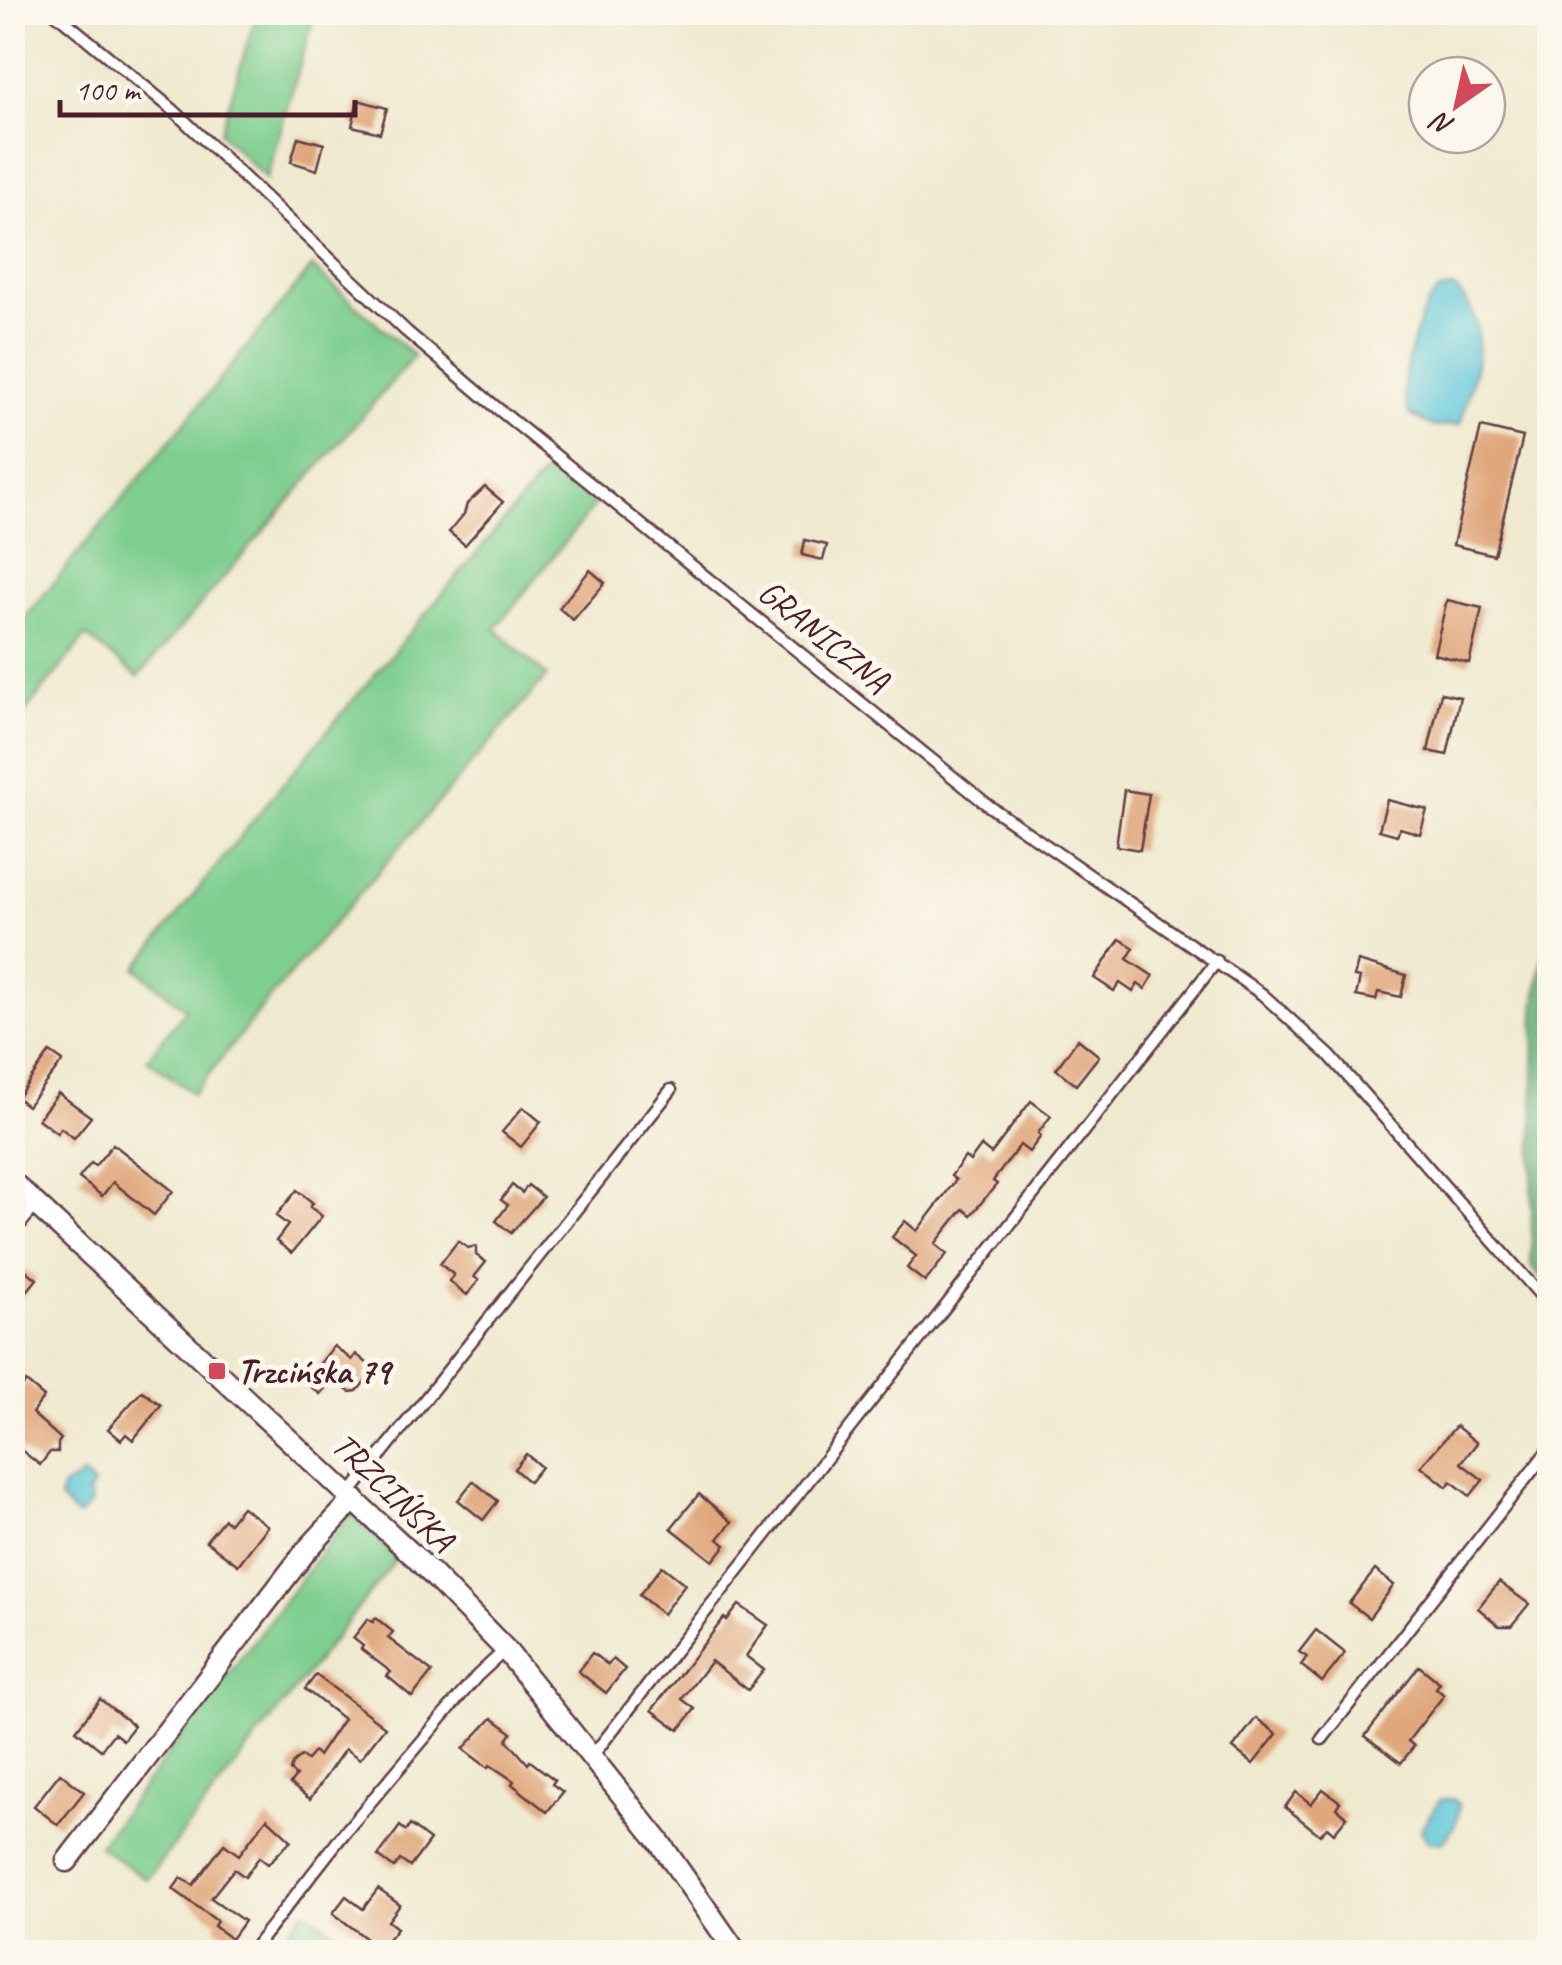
<svg xmlns="http://www.w3.org/2000/svg" width="1562" height="1965" viewBox="0 0 1562 1965" font-family="Caveat,sans-serif">
  <rect width="100%" height="100%" fill="#fbf7ec"/>
  <filter id="ink" filterUnits="userSpaceOnUse"><feTurbulence type="fractalNoise" baseFrequency=".01" numOctaves="2"/><feDisplacementMap in="SourceGraphic" scale="20" xChannelSelector="R" yChannelSelector="G"/><feConvolveMatrix kernelMatrix="1 2 1 2 8 2 1 2 1" color-interpolation-filters="sRGB"/></filter>
  <filter id="wash" filterUnits="userSpaceOnUse"><feTurbulence type="fractalNoise" baseFrequency=".0048" numOctaves="4" result="noise"/><feDisplacementMap in="SourceGraphic" scale="40" xChannelSelector="R" yChannelSelector="G"/><feGaussianBlur stdDeviation="2.25" result="paint"/><feColorMatrix in="noise" values="0 0 0 0 0 0 0 0 0 0 0 0 0 0 0 0 0 1.4 0 .05"/><feComposite in="paint" operator="in"/></filter>
  <g filter="url(#wash)">
    <rect width="100%" height="100%" fill="#efe9cf"/>
    <!-- industrial -->
    <polygon fill="#cfc0ba" points="1549,708 1549,803 1541,798 1545,727"/>
    <!-- green -->
    <g fill="#7ece8f" stroke="#64765d" stroke-width="2.5">
      <polygon points="257,13 315,13 266,179 220,133"/>
      <polygon points="312,267 414,356 138,677 86,636 13,727 13,633"/>
      <polygon points="549,467 596,503 495,629 547,676 268,1000 193,1094 147,1059 186,1009 136,968 271,798"/>
      <polygon points="351,1513 397,1558 147,1879 98,1846"/>
      <polygon points="305,1910 362,1952 271,1952"/>
    </g>
    <!-- forest -->
    <polygon fill="#66b17a" stroke="#586852" stroke-width="2.5" points="1549,919 1550,1286 1549,1286 1531,1266 1535,1006"/>
    <!-- water -->
    <g fill="#5ec7d9" stroke="#547382" stroke-width="2.5">
      <path d="M 1454,288 C 1496,326 1473,375 1460,424 L 1435,427 L 1410,415 C 1406,404 1403,394 1404,383 C 1406,363 1421,302 1438,292 C 1441,290 1451,288 1454,288 Z"/>
      <polygon points="83,1476 93,1485 88,1493 91,1504 78,1517 59,1499 63,1487"/>
      <path d="M 1452,1799 L 1459,1804 C 1460,1820 1452,1832 1441,1843 L 1427,1841 L 1421,1829 L 1440,1800 Z"/>
    </g>
    <g id="blocks">
      <!-- building -->
      <g fill="#e0a77d">
        <polygon points="358,100 387,108 380,133 352,126"/>
        <polygon points="298,137 324,144 317,170 291,162"/>
        <polygon points="1481,427 1523,437 1494,555 1453,545"/>
        <polygon points="485,487 503,502 465,545 449,532 464,514 467,504"/>
        <polygon points="805,540 827,545 823,560 802,555"/>
        <polygon points="590,570 605,583 573,620 559,608"/>
        <polygon points="1447,600 1482,608 1469,663 1434,654"/>
        <polygon points="1441,693 1460,697 1447,755 1428,751"/>
        <polygon points="1124,790 1149,794 1140,850 1116,846"/>
        <polygon points="1387,800 1427,810 1420,834 1400,828 1397,835 1379,830"/>
        <polygon points="1120,939 1134,948 1127,959 1153,976 1145,989 1138,984 1133,992 1120,983 1114,991 1094,978"/>
        <polygon points="1358,961 1406,975 1401,997 1378,992 1376,1000 1356,996 1360,978 1354,977"/>
        <polygon points="1078,1039 1099,1056 1076,1085 1056,1069"/>
        <polygon points="50,1052 63,1061 27,1106 17,1098"/>
        <polygon points="58,1093 91,1117 74,1138 61,1128 57,1133 38,1119"/>
        <polygon points="1031,1101 1051,1116 1038,1133 1041,1136 1029,1152 1020,1145 993,1181 997,1184 971,1215 963,1209 935,1244 947,1254 925,1282 907,1268 916,1256 892,1237 905,1221 917,1231 956,1180 951,1176 965,1157 970,1161 981,1146 991,1154"/>
        <polygon points="523,1107 541,1122 521,1147 502,1132"/>
        <polygon points="113,1144 173,1191 154,1215 113,1182 102,1196 79,1178 91,1163 95,1166"/>
        <polygon points="512,1185 522,1193 528,1185 543,1197 511,1233 496,1221 508,1205 501,1200"/>
        <polygon points="297,1190 313,1203 310,1207 322,1216 292,1253 276,1241 288,1225 276,1216"/>
        <polygon points="458,1241 468,1248 476,1246 476,1255 486,1262 474,1277 479,1280 467,1295 449,1281 454,1275 440,1264"/>
        <polygon points="12,1259 37,1279 12,1310"/>
        <polygon points="334,1346 352,1360 356,1354 368,1364 369,1376 357,1391 350,1392 332,1380 320,1394 305,1382"/>
        <polygon points="26,1382 44,1397 32,1413 61,1439 58,1443 58,1452 50,1452 40,1465 12,1443 12,1399"/>
        <polygon points="142,1391 161,1405 133,1440 126,1434 121,1440 108,1429"/>
        <polygon points="1456,1426 1477,1443 1461,1463 1483,1480 1470,1496 1451,1481 1447,1487 1421,1466"/>
        <polygon points="526,1454 541,1467 529,1482 514,1469"/>
        <polygon points="473,1481 498,1501 483,1520 458,1500"/>
        <polygon points="699,1494 732,1522 718,1539 726,1545 713,1561 671,1528"/>
        <polygon points="242,1507 268,1526 238,1565 206,1541 224,1519 229,1523"/>
        <polygon points="662,1566 685,1584 663,1614 639,1595"/>
        <polygon points="1375,1570 1394,1585 1369,1618 1349,1603"/>
        <polygon points="1499,1582 1529,1604 1511,1626 1499,1626 1478,1608"/>
        <polygon points="739,1605 768,1625 746,1656 764,1670 748,1690 711,1661 682,1699 695,1709 679,1730 652,1710 724,1618 727,1620"/>
        <polygon points="376,1618 393,1632 388,1638 432,1672 412,1697 387,1676 391,1672 361,1649 363,1646 353,1638 368,1619 373,1622"/>
        <polygon points="1316,1630 1345,1653 1322,1682 1301,1665 1307,1657 1299,1652"/>
        <polygon points="592,1653 608,1665 613,1659 625,1669 606,1693 578,1671"/>
        <polygon points="1419,1666 1440,1683 1436,1688 1444,1695 1408,1741 1414,1746 1401,1763 1365,1736"/>
        <polygon points="316,1675 385,1727 360,1759 345,1749 310,1799 290,1784 296,1776 290,1771 292,1764 301,1756 307,1760 314,1752 318,1756 343,1719 305,1689"/>
        <polygon points="100,1699 134,1726 123,1740 114,1733 101,1750 76,1730"/>
        <polygon points="492,1718 512,1733 507,1740 528,1764 530,1761 555,1780 552,1784 563,1792 547,1812 512,1784 514,1781 490,1765 488,1768 463,1749"/>
        <polygon points="1256,1718 1277,1734 1253,1764 1233,1748"/>
        <polygon points="60,1773 84,1792 58,1825 34,1806"/>
        <polygon points="1323,1789 1340,1802 1336,1808 1347,1817 1334,1833 1327,1827 1320,1835 1285,1807 1296,1792 1311,1804"/>
        <polygon points="267,1818 291,1840 268,1864 259,1857 245,1877 234,1869 211,1898 244,1921 231,1939 214,1926 217,1921 173,1889 181,1878 193,1885 224,1844 239,1855"/>
        <polygon points="410,1825 430,1840 410,1867 400,1860 394,1868 378,1856 400,1826 406,1831"/>
        <polygon points="378,1889 400,1905 388,1921 397,1928 380,1949 333,1913 346,1896 363,1909"/>
      </g>
    </g>
  </g>
  <g filter="url(#ink)">
    <use href="#blocks" fill-opacity="0" stroke="#633d44" stroke-width="2.5"/>
    <g fill="none" stroke-linecap="round" stroke-linejoin="round">
      <defs>
        <g id="service">
          <polyline points="54,12 172,109 406,331 497,408 989,806 1262,994 1330,1056 1550,1306"/>
          <polyline points="12,1234 36,1205"/>
          <polyline points="349,1495 671,1090"/>
          <polyline points="1322,1739 1550,1448"/>
          <polyline points="593,1755 1217,961"/>
          <polyline points="251,1952 345,1832 477,1676 505,1650"/>
        </g>
        <g id="minor">
          <polyline points="12,1182 415,1557 505,1649 658,1840 736,1952"/>
          <polyline points="67,1861 306,1551 354,1499"/>
        </g>
      </defs>
      <!-- service casing -->
      <use href="#service" stroke="#633d44" stroke-width="15"/>
      <!-- minor casing -->
      <use href="#minor" stroke="#633d44" stroke-width="25"/>
      <!-- service -->
      <use href="#service" stroke="#fff" stroke-width="10"/>
      <!-- minor -->
      <use href="#minor" stroke="#fff" stroke-width="20"/>
    </g>
  </g>
  <!-- markers -->
  <rect fill="#d1495b" stroke="#fbf7ec" stroke-width="4" x="207" y="1361" width="20" height="20" rx="5"/>
  <g text-anchor="middle" dominant-baseline="central" stroke-width="10" stroke-linejoin="round" paint-order="stroke">
    <!-- street labels -->
    <g font-size="35" fill="#4a1f2b" stroke="#fbf7ec">
      <text transform="translate(824 636) rotate(39)">GRANICZNA</text>
      <text transform="translate(393 1492) rotate(44)">TRZCIŃSKA</text>
    </g>
    <!-- poi labels -->
    <g font-size="35" font-weight="bold" fill="#4a1f2b" stroke="#fbf7ec" text-anchor="start">
      <text x="237" y="1371">Trzcińska 79</text>
    </g>
  </g>
  <!-- margin -->
  <rect width="1562" height="1965" fill="none" stroke="#fbf7ec" stroke-width="50"/>
  <!-- north arrow -->
  <g transform="translate(1457 105) rotate(214)"><circle r="48" fill="#fbf7ec" stroke="#b4a19f" stroke-width="2.5"/>
  <path d="M0-8L18 38L0 25L-18 38Z" fill="#d1495b"/>
  <text y="-15" font-size="28" font-weight="bold" text-anchor="middle" fill="#4a1f2b">N</text>
  </g>
  <!-- scale -->
  <path d="M60 100v15h295v-15" fill="none" stroke="#4a1f2b" stroke-width="5"/>
  <text x="75" y="100" font-size="30" fill="#4a1f2b" stroke="#fbf7ec" stroke-width="8" paint-order="stroke">100 m</text>
</svg>
